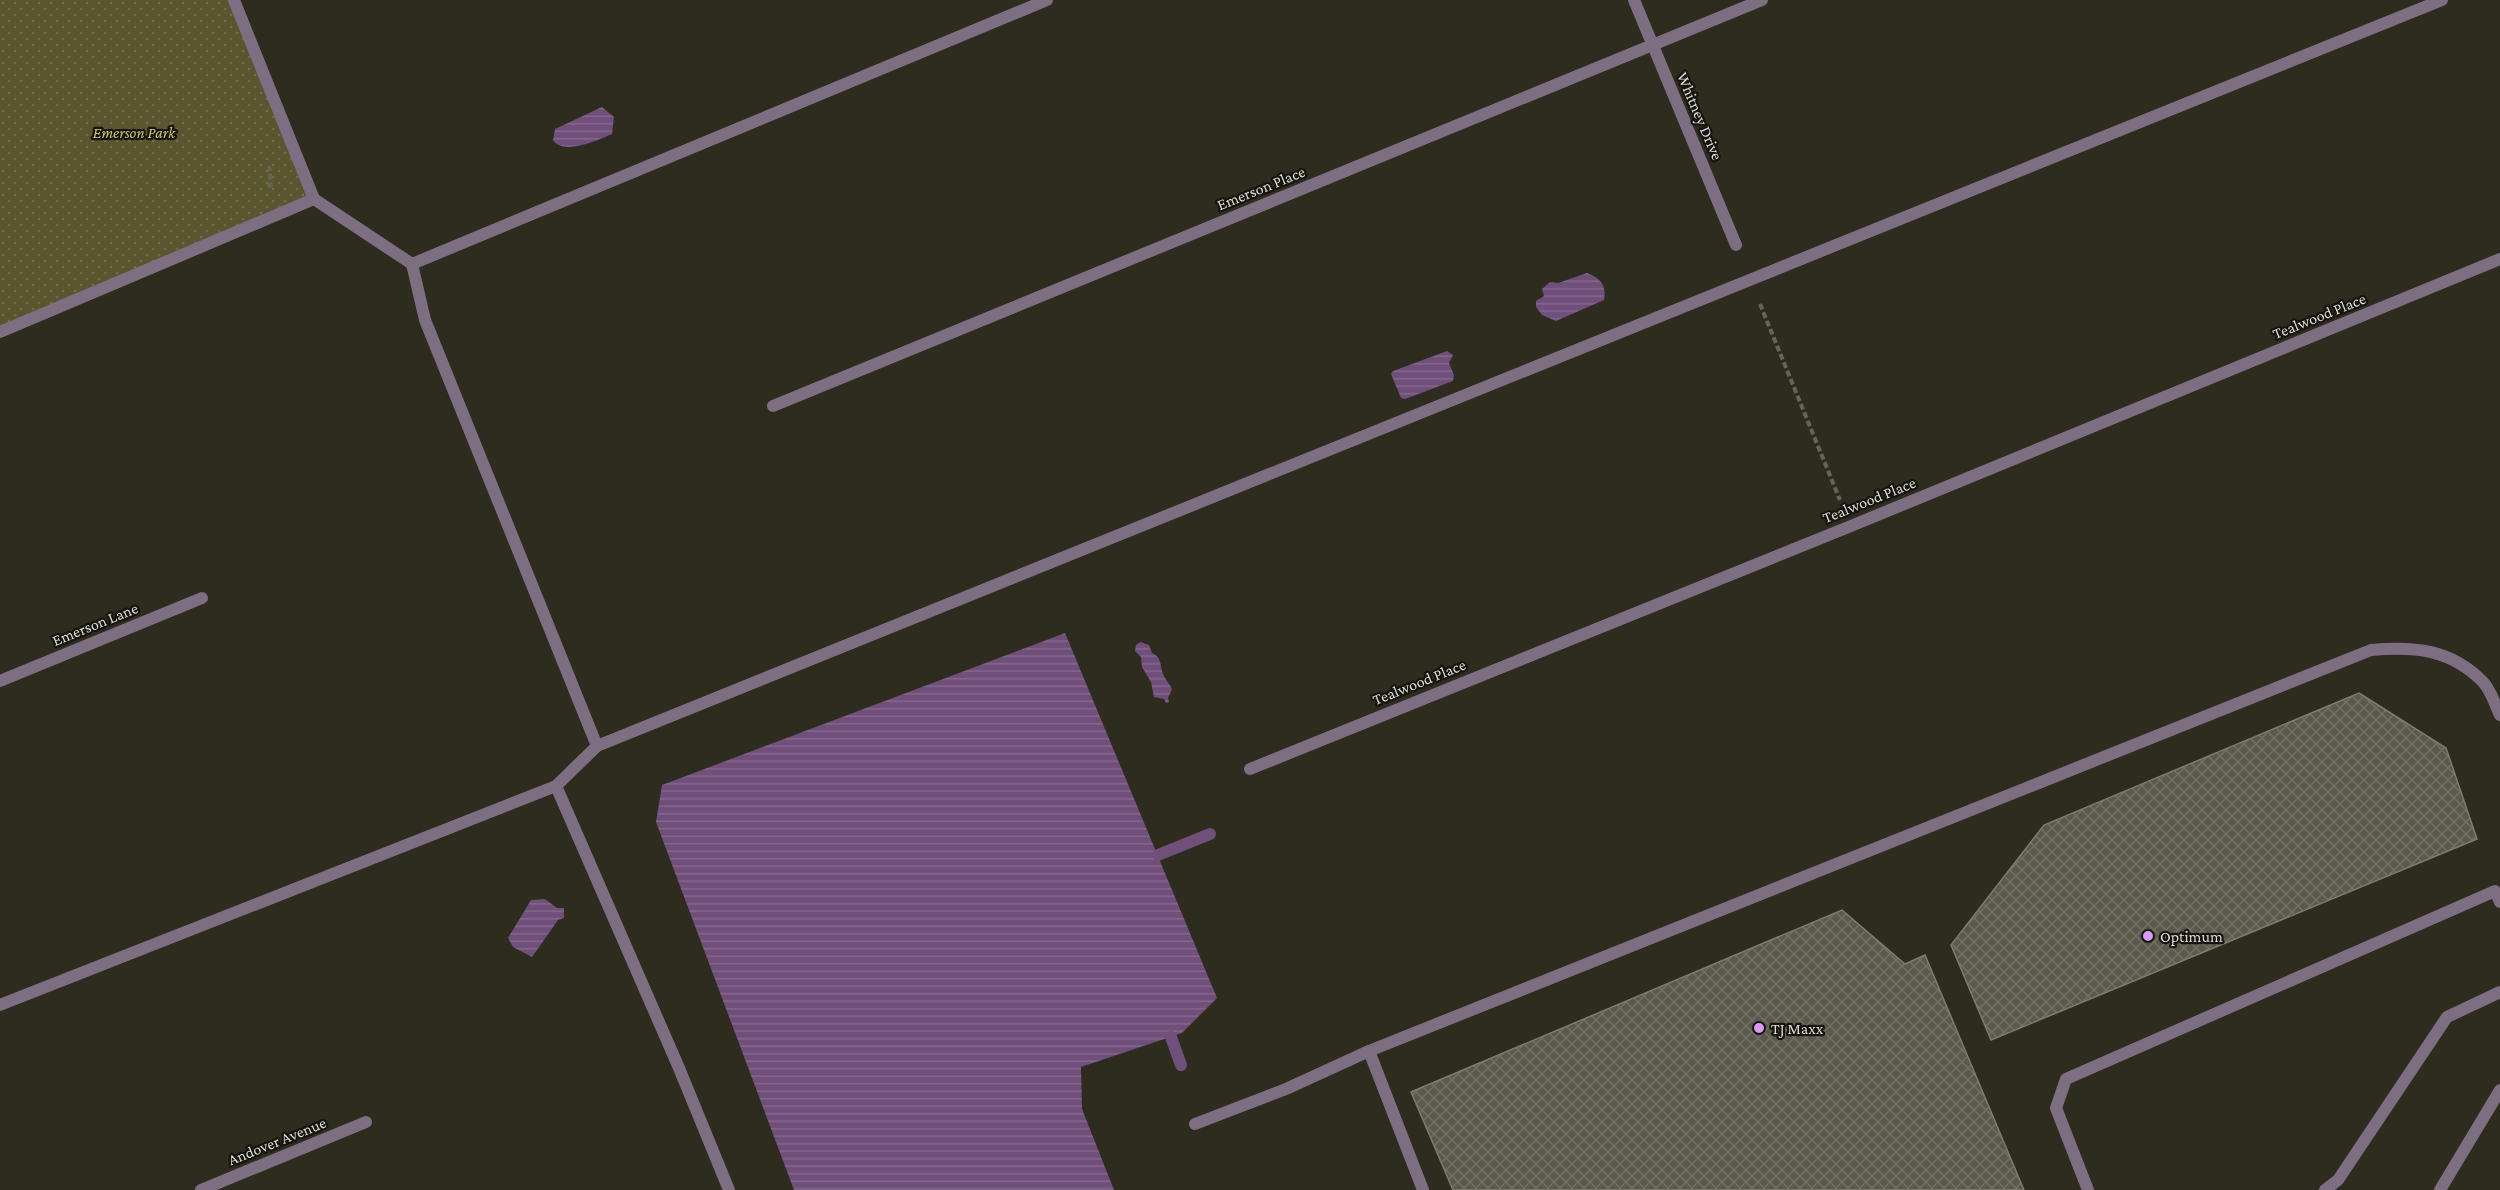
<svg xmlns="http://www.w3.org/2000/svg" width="2500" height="1190" viewBox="0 0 2500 1190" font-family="'Crimson Pro',serif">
  <defs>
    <pattern id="park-dots" width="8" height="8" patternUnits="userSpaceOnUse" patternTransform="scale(1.5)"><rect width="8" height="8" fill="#59552f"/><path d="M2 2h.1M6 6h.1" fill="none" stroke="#706d4c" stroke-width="1.8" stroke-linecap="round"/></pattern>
    <pattern id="water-rules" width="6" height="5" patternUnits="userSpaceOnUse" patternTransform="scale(1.5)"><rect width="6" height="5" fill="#704f7b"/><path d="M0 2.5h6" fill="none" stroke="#84688d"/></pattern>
    <pattern id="building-cross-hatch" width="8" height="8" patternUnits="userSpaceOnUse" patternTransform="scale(1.5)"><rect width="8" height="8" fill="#5a594b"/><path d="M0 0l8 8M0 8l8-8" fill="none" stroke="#717064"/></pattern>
  </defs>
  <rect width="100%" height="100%" fill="#2e2c1f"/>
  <!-- park -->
  <polygon fill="url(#park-dots)" points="0,0 234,0 314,199 0,332"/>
  <!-- water -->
  <g fill="url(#water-rules)">
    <path d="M 602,107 L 614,117 L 612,134 C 598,140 563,156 553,140 L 555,129 Z"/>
    <path d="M 1587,273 C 1600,278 1607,285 1604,300 L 1556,321 L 1542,315 L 1536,307 L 1536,301 L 1544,296 L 1542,289 L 1550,282 L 1558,283 Z"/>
    <polygon points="1447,351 1453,355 1449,363 1454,375 1453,381 1405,399 1401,398 1391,374 1393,371"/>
    <polygon points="1065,633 1217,998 1182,1033 1081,1067 1082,1109 1114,1190 794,1190 656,822 662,785"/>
    <path d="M 1140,642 L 1149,645 L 1152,653 C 1163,658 1159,666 1164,676 C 1166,681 1170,684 1172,689 L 1168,698 L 1169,702 L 1166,703 L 1164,699 L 1154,697 L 1151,682 L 1142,667 L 1141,657 L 1135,651 L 1136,645 Z"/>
    <polygon points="545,899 557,908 564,908 564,918 558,920 532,957 513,947 508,938 531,900"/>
  </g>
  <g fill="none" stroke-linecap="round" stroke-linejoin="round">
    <!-- stream -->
    <g stroke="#704f7b" stroke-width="12">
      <polyline points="1158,855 1210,834"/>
      <polyline points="1171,1037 1181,1065"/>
    </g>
  </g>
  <!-- building -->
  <g fill="url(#building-cross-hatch)" stroke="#7d7c6d" stroke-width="1.5">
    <polygon points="2359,693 2446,748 2477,839 1991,1040 1951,945 2044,825"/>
    <polygon points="1842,910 1905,964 1925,955 2024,1190 1453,1190 1411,1092"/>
  </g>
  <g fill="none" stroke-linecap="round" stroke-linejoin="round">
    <!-- path -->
    <g stroke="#666459" stroke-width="4" stroke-dasharray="6 3" stroke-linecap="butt">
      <polyline points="268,187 271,185 269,166"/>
      <polyline points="1760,304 1840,500"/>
    </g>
    <!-- service -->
    <g stroke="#7d6e82" stroke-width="12">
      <polyline points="234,0 314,199"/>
      <polyline points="412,264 1047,0"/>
      <polyline points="0,332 314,199 412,264 425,320 597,746"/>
      <polyline points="556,786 679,1068 729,1190"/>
      <polyline points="0,1005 556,786 597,746 2442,0"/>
      <path d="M 1369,1051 L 2371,650 C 2414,646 2451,649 2483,682 C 2491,690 2495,705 2500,715"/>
      <polyline points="1195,1124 1286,1089 1369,1051 1423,1190"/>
      <polyline points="2088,1190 2056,1108 2066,1079 2495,891 2500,902"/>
      <polyline points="2325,1190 2338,1180 2447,1017 2500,992"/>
      <polyline points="2440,1190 2500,1090"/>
    </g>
    <!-- minor -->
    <g stroke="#7d6e82" stroke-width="12">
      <polyline points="1634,0 1736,245"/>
      <polyline points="773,406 1762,0"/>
      <polyline points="0,681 202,598"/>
      <polyline points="1250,769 1851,526 2500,259"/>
      <polyline points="201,1190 366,1122"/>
    </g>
  </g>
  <!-- markers -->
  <g fill="#dc99f4" stroke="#15140f" stroke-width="2">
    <circle cx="2148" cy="936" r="6"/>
    <circle cx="1759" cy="1028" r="6"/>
  </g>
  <g text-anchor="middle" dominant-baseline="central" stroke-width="4.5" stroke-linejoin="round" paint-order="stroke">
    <!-- street labels -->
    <g font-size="16" fill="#dcdcd4" stroke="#15140f">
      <text transform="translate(1700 116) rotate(67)">Whitney Drive</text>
      <text transform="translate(1261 188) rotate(-22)">Emerson Place</text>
      <text transform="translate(2319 316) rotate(-22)">Tealwood Place</text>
      <text transform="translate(1869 500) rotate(-22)">Tealwood Place</text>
      <text transform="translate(95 624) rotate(-22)">Emerson Lane</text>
      <text transform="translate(1419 682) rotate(-22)">Tealwood Place</text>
      <text transform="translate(277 1141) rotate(-22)">Andover Avenue</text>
    </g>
    <!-- park labels -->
    <g font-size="16" font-style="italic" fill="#cfc46d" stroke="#15140f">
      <text x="134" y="132">Emerson Park</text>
    </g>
    <!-- poi labels -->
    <g font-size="16" fill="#dcdcd4" stroke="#15140f" text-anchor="start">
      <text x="2160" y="936">Optimum</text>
      <text x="1771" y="1028">TJ Maxx</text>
    </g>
  </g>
</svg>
